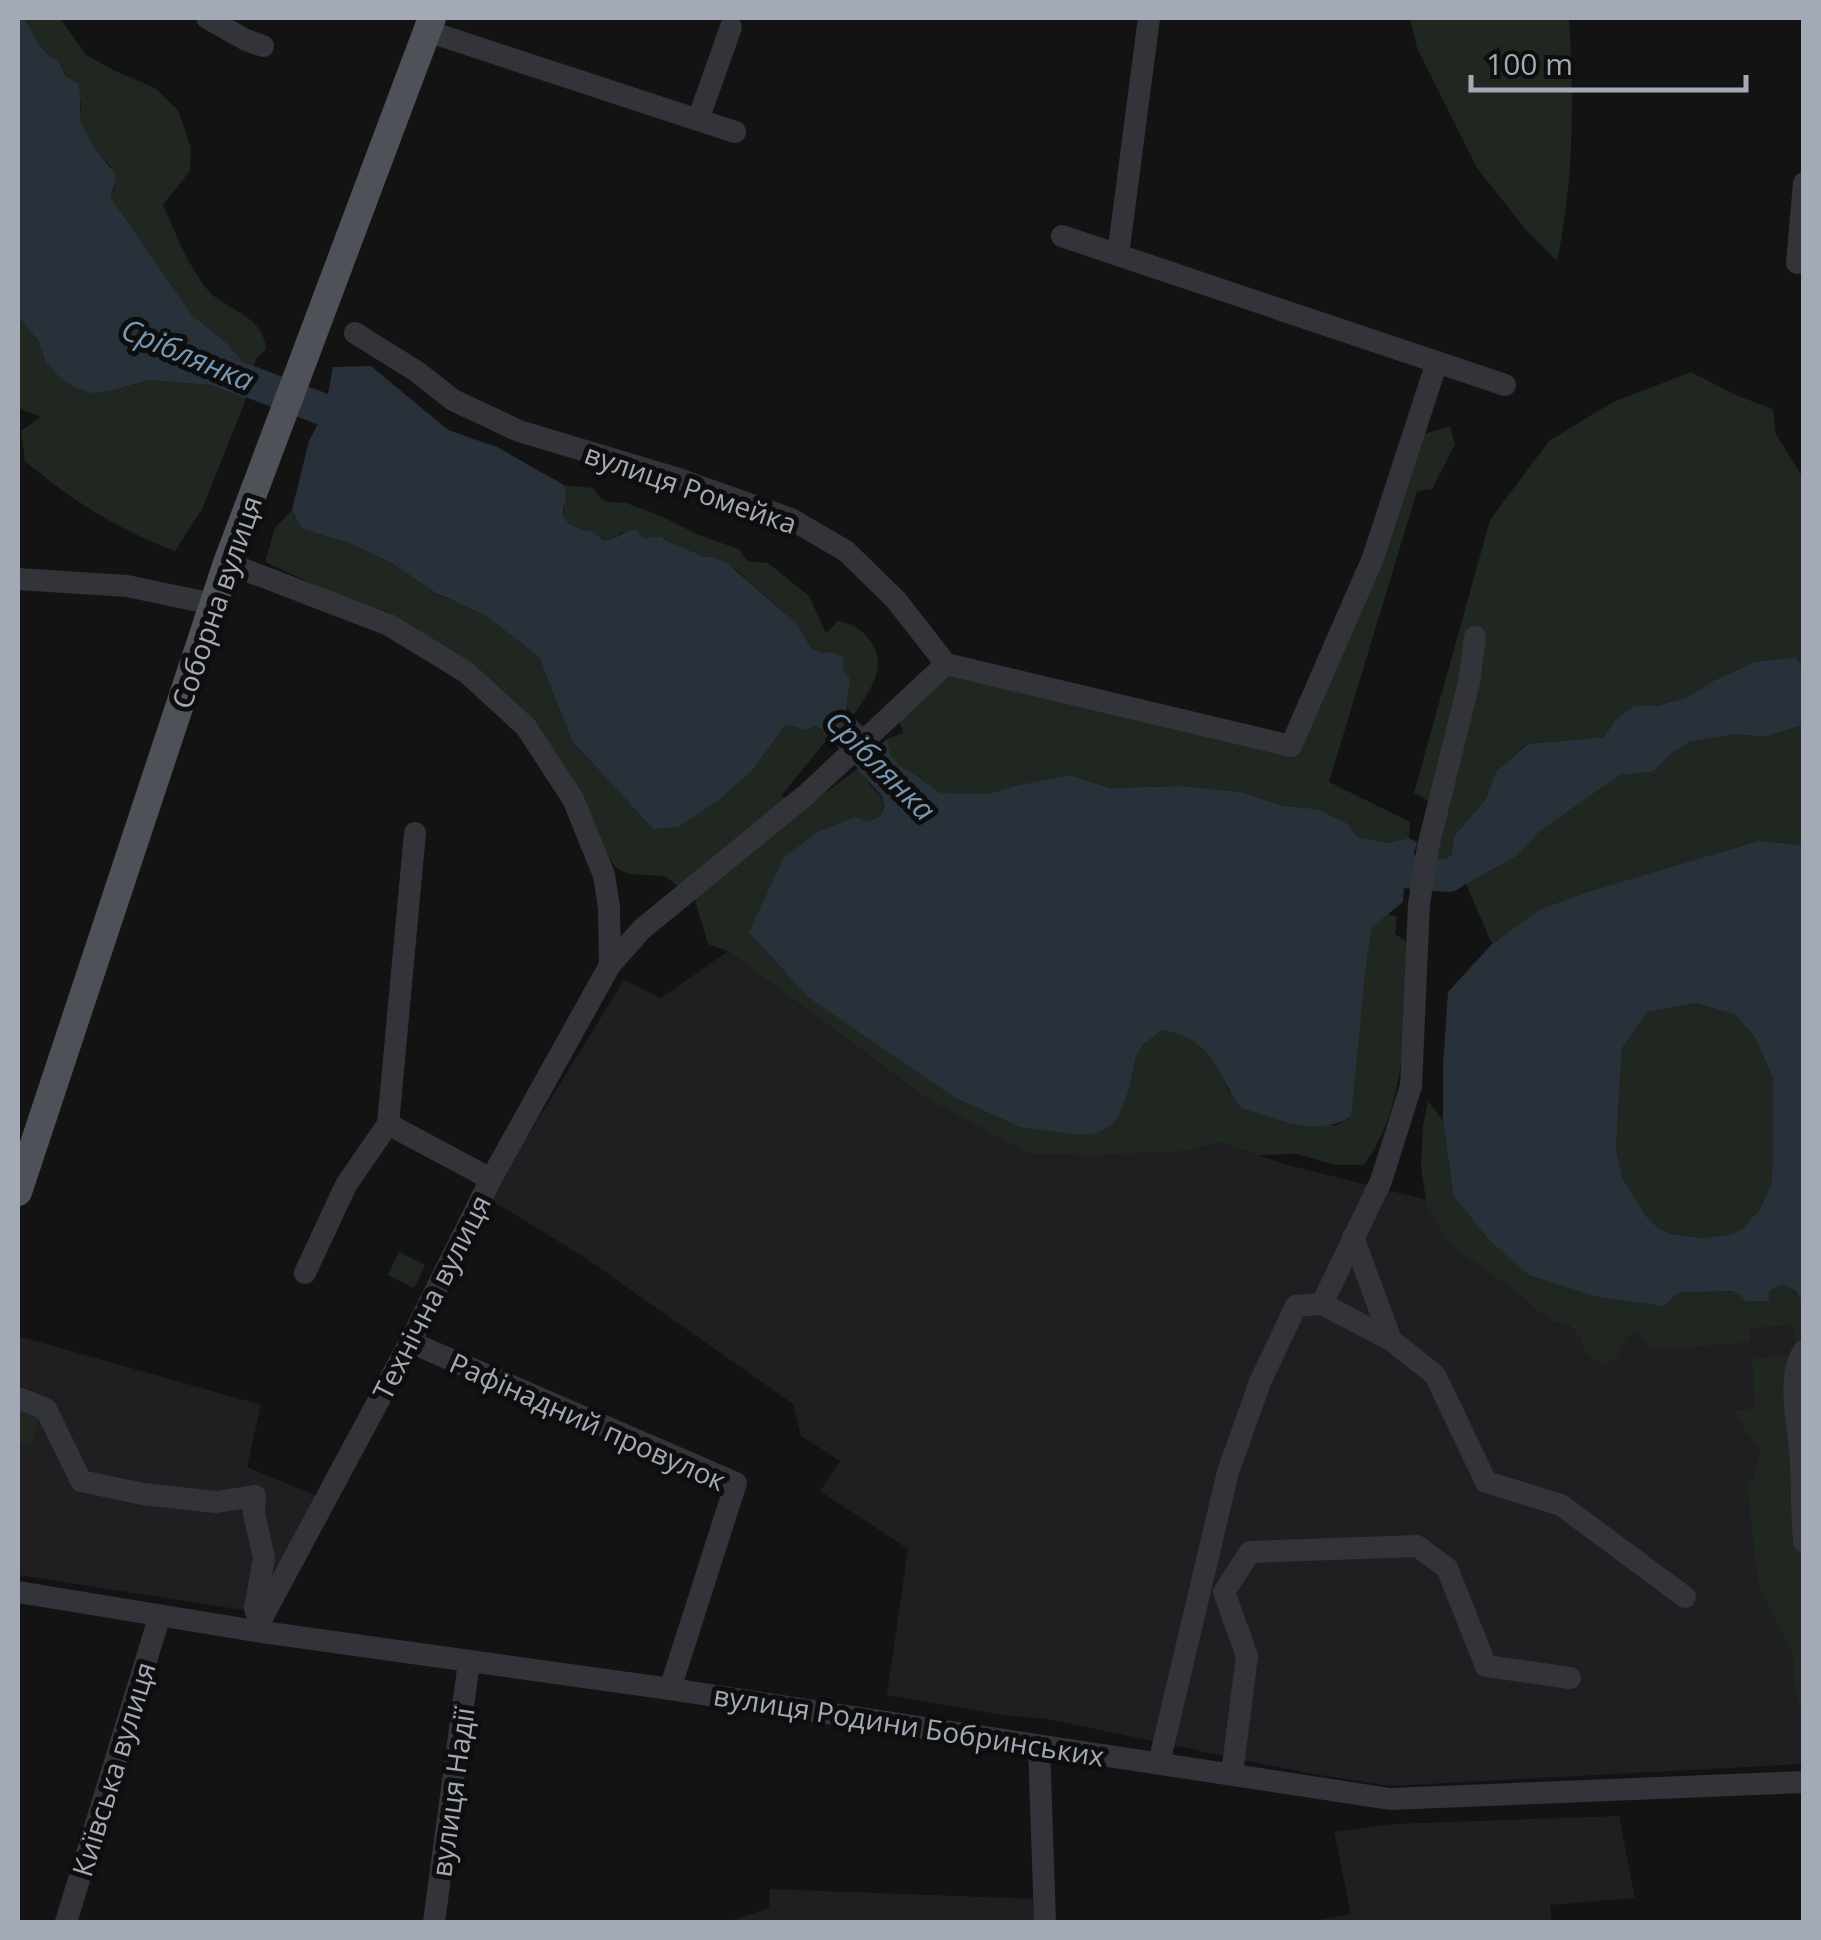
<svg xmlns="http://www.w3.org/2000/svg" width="1821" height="1940" viewBox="0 0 1821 1940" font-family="'Open Sans',sans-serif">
  <rect width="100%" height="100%" fill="#131314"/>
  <!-- built -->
  <g fill="#1f1f21">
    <polygon points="728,951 926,1098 1196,1150 1218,1142 1288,1165 1435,1202 1803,1319 1803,1764 1390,1786 1301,1772 1048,1719 1002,1715 887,1695 908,1549 820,1491 840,1461 801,1436 793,1404 584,1257 489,1199 624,980 661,998"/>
    <polygon points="18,1336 261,1405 247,1467 319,1497 259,1609 250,1611 18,1575"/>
    <polygon points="1619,1816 1635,1898 1550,1905 1552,1922 1309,1922 1351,1914 1334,1832 1393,1824"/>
    <polygon points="770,1889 1036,1899 1037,1922 726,1922 769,1908"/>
  </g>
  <!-- green -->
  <g fill="#1f2720">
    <path d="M 24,18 L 60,18 L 86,55 L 113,70 L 155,88 L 178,110 L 191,148 L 190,171 L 163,205 C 176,234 187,264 207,289 C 223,310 263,313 266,349 L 257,358 L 251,372 L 228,344 L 192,315 L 111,198 L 114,188 L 111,167 L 94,147 L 81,123 L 81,103 L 59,61 L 49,56 L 39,44 Z"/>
    <path d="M 1410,18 L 1569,18 C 1574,97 1574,183 1557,261 L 1526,230 L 1477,168 L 1417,48 Z"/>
    <path d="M 18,316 L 39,342 L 45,361 L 60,378 L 91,392 L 111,391 L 149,380 L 211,385 L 246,399 L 202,509 L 175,551 C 118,530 71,500 25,461 L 21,431 L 41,417 L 21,409 L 18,406 Z"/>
    <polygon points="1691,372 1738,396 1773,409 1776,434 1803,478 1803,668 1796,657 1754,662 1713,681 1688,697 1657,706 1634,706 1615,720 1604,737 1527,744 1496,771 1486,799 1454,836 1451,859 1442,868 1431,856 1445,810 1414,793 1490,520 1549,441 1611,403"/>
    <polygon points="1450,426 1455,444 1432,489 1417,491 1329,782 1410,822 1409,838 1387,843 1358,837 1347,823 1317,809 1284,806 1241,792 1182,786 1110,788 1070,775 1018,785 987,794 941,793 911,772 893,764 887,739 903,733 897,716 948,671 1296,756 1424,434"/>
    <path d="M 564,485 L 593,488 L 600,498 L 608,502 L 626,503 L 661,516 L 701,536 L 739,549 L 747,561 L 768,563 L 809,596 L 826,633 L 838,621 C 853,624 862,629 871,642 C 889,667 868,693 854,715 L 846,707 L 830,652 L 821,653 L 811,648 L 797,624 L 735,569 L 712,557 L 705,557 L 667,541 L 661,536 L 643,538 L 622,532 C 619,535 613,540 608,540 C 605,540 597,534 594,533 C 584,528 570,529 565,517 C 560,507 571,501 564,485 Z"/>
    <path d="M 292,510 L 302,529 L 349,543 L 390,562 L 439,595 L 486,616 L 539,657 L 572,741 L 653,829 L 753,770 L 785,725 L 807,730 L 815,726 L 825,728 L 830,736 L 781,796 L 808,806 L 857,769 C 864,774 867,782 873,788 C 883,798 885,802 881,816 L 867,822 L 1119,1116 L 1129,1090 L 1136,1057 L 1144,1044 L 1162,1029 C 1200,1035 1214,1057 1229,1091 L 1334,1126 L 1350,1118 L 1366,966 L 1372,926 L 1388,914 L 1397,917 L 1395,934 L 1407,942 C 1404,1016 1410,1102 1364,1165 L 1335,1165 L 1297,1154 L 1259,1155 L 1218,1142 L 1196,1150 L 1099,1155 L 1030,1154 L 926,1098 L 728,951 L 708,944 L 694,897 L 664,876 L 628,874 L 615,867 L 518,707 L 386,611 L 343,598 L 265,562 L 275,528 Z"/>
    <polygon points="1803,725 1803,845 1758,841 1737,847 1539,910 1492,944 1466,884 1517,856 1540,831 1620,775 1653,772 1671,754 1689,742 1735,734 1764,737"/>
    <polygon points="1696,1003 1736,1015 1756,1039 1773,1078 1773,1156 1771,1184 1760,1209 1743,1228 1733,1234 1702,1238 1671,1234 1658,1228 1645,1215 1623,1179 1616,1150 1622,1048 1648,1012"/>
    <polygon points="1428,1101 1443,1121 1453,1196 1673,1299 1680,1292 1721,1290 1769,1300 1769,1292 1776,1287 1786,1285 1803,1299 1803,1714 1794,1688 1793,1655 1758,1584 1747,1484 1753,1479 1761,1453 1733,1411 1755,1408 1752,1359 1796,1355 1794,1325 1750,1328 1750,1342 1651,1350 1639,1331 1627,1337 1615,1360 1602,1364 1584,1352 1581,1339 1568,1323 1554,1322 1539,1312 1525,1298 1450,1245 1427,1206 1421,1167 1423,1126"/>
    <polygon points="399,1252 425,1265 414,1288 388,1275"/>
    <polygon points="18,1410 40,1417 31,1446 18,1441"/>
  </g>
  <!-- water -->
  <g fill="#283139" fill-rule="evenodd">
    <polygon points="18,18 24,18 39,44 49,56 59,61 66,76 79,84 81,123 94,147 116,175 111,198 192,315 228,344 251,372 246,399 211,385 149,380 111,391 91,393 72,386 60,378 45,361 39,342 18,316"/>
    <path d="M 371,366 L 448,430 L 497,447 L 564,485 C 571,501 560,506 564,516 C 569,528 583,529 593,532 C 598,534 601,540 607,540 C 613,541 624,530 637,530 L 643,538 L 661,536 L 667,541 L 705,557 L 712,557 L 727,563 L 797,624 L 811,648 L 821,653 L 830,652 L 843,656 L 843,669 L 850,679 L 846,707 L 849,723 L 830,736 L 825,728 L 815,726 L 807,730 L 785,725 L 753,770 L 716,802 L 678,827 L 653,829 L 572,741 L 539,657 L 486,616 L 436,593 L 390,562 L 349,543 L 302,529 L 292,510 L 309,441 L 325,410 L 333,367 Z"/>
    <polygon points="1796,657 1803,668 1803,725 1764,737 1735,734 1689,742 1671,754 1653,772 1620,775 1540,831 1517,856 1466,884 1442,868 1451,859 1454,836 1486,799 1496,771 1528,744 1604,737 1615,720 1634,706 1657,706 1688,697 1713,681 1754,662"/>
    <path d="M 887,739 L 893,764 L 911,772 L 941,793 L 987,794 L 1018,785 L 1070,775 L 1110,788 L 1182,786 L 1241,792 L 1284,806 L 1317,809 L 1347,823 L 1358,837 L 1387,843 L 1409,838 L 1417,842 L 1414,854 L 1418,859 L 1413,883 L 1404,887 L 1403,902 L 1372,927 L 1366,966 L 1351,1117 C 1313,1138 1279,1119 1241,1108 C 1215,1071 1213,1038 1162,1030 L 1144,1044 L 1136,1057 L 1129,1090 L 1119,1116 L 1110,1126 L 1094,1134 L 1072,1134 L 1020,1127 L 954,1097 L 808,997 L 749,932 L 784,857 L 818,832 L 855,817 L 867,822 L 881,816 L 884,806 L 882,796 L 857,769 Z"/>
    <path d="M 1758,841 L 1803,845 L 1803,1299 L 1800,1299 L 1796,1292 L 1785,1285 L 1776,1287 L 1769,1292 L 1769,1301 L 1746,1301 L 1739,1294 L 1730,1291 L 1680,1292 L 1663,1306 L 1598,1297 L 1529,1275 L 1489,1240 L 1453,1195 L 1443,1121 L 1443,1066 L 1448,992 L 1492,944 L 1539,910 L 1588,892 ZM 1696,1003 L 1736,1015 L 1756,1039 L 1773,1078 L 1773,1156 L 1771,1184 L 1760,1209 L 1743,1228 L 1733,1234 L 1702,1238 L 1671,1234 L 1658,1228 L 1645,1215 L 1623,1179 L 1616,1150 L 1622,1048 L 1648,1012 Z"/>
  </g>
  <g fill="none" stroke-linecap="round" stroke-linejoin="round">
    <!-- river -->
    <g stroke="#283139" stroke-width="32">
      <polyline points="209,366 325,410 361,432"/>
      <polyline points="811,700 822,707 900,789"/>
      <polyline points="1391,871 1449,876 1480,855 1486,847"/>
    </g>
    <!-- minor -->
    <g stroke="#33343a" stroke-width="22">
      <polyline points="207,18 246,40 263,46"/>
      <polyline points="427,31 735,132"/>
      <polyline points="698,120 731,27"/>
      <polyline points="1062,236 1118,255 1149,18"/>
      <polyline points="1118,255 1505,385"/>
      <polyline points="1797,263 1804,183"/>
      <polyline points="355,333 416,371 453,400 519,431 679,479 791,519 846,551 896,600 946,664 1291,746 1373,558 1437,362"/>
      <polyline points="227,563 389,625 466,672 526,727 573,799 604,875 609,908 610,965"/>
      <polyline points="18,579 127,586 213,604"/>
      <polyline points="388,1124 491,1179"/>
      <polyline points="1353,1237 1391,1340 1435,1375 1486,1482 1561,1505 1685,1597"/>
      <polyline points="305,1273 346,1185 388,1124 415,833"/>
      <polyline points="1322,1304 1381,1181 1411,1086 1419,904 1428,847 1469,682 1475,637"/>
      <polyline points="410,1342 736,1483 670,1689"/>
      <path d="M 1804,1351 C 1785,1375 1800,1433 1801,1462 C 1802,1489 1802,1516 1804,1542"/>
      <polyline points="18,1398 46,1409 81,1481 143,1494 216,1502 255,1496 254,1514 264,1558 255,1608 256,1612 263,1616"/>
      <polyline points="18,1592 255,1631 670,1689 1390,1799 1804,1782"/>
      <polyline points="255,1631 410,1342 491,1179 610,965 642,929 807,794 946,664"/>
      <polyline points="1039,1746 1045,1922"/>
      <polyline points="1159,1763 1228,1472 1260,1382 1296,1306 1322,1304 1391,1340"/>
      <polyline points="1232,1774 1247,1656 1224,1592 1250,1552 1417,1546 1447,1568 1486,1666 1570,1678"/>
      <polyline points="66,1922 160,1615"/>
      <polyline points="434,1922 469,1662"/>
    </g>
    <!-- major -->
    <polyline stroke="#4f5159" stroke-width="28" points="18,1192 227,563 432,18"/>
  </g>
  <g text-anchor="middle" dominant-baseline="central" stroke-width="10" stroke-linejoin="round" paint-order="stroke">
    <!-- street labels -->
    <g font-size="28" fill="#a3a9b5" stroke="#0e0e0f">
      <text transform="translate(691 488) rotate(19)">вулиця Ромейка</text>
      <text transform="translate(216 602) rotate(-71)">Соборна вулиця</text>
      <text transform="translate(431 1297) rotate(-63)">Технічна вулиця</text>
      <text transform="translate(588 1421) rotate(24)">Рафінадний провулок</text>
      <text transform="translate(909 1725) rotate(9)">вулиця Родини Бобринських</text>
      <text transform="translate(113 1769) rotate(-73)">Київська вулиця</text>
      <text transform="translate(452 1792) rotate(-82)">вулиця Надії</text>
    </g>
    <!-- water labels -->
    <g font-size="30" font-style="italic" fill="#7897b2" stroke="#0e0e0f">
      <text transform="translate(188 354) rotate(23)">Сріблянка</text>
      <text transform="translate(881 765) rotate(45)">Сріблянка</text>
    </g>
  </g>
  <!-- border -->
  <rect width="1821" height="1940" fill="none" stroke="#a3a9b5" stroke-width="40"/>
  <!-- scale -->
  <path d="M1471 75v15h275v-15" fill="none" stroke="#a3a9b5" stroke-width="5"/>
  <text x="1486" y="75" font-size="30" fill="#a3a9b5" stroke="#0e0e0f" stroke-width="8" paint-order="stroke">100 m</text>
</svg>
